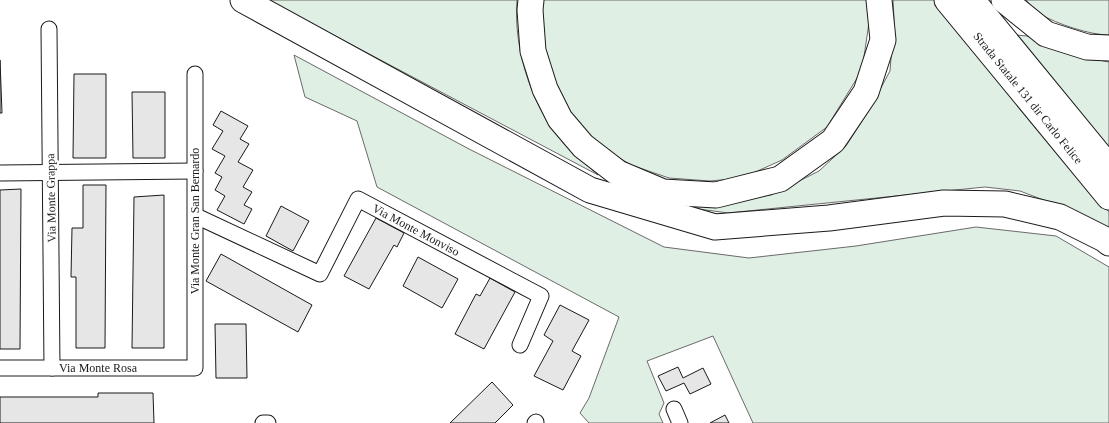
<svg xmlns="http://www.w3.org/2000/svg" width="1109" height="423" viewBox="0 0 1109 423" font-family="Georgia,serif">
  <rect width="100%" height="100%" fill="#fff"/>
  <!-- green -->
  <g fill="#e0efe3" stroke="#6a6a6a">
    <path d="M 267,0 L 517,0 C 513,51 533,112 569,149 C 578,158 588,166 598,175 Z"/>
    <polygon points="543,0 868,0 870,16 862,70 827,127 782,160 742,178 710,181 669,178 631,165 597,144 568,111 546,62 541,19"/>
    <polygon points="893,0 935,0 1109,212 1109,231 1088,217 1020,191 985,187 728,213 691,208 771,195 819,171 846,146 868,112 890,71 894,19"/>
    <path d="M 1026,0 L 1109,0 L 1109,35 C 1090,35 1057,24 1040,14 C 1035,11 1030,5 1026,0 Z"/>
    <polygon points="1016,35 1027,36 1069,54 1109,62 1109,147"/>
    <polygon points="294,55 469,149 664,247 749,258 856,246 976,227 1056,236 1109,267 1109,423 753,423 713,336 647,361 664,403 659,414 663,423 589,423 580,413 589,398 619,317 377,187 357,121 305,97"/>
  </g>
  <!-- building -->
  <g fill="#e6e6e6" stroke="#1a1a1a">
    <polygon points="0,60 2,113 0,113"/>
    <polygon points="74,74 106,74 106,158 73,158"/>
    <polygon points="132,92 165,92 165,158 133,158"/>
    <polygon points="221,111 248,126 240,139 249,144 238,162 253,170 243,187 252,192 244,205 252,209 244,224 217,210 225,196 215,190 222,177 215,173 225,156 212,149 223,131 213,125"/>
    <polygon points="83,185 106,185 105,348 76,348 76,277 71,277 72,228 83,228"/>
    <polygon points="21,189 20,349 0,349 0,190"/>
    <polygon points="164,195 164,348 132,348 134,197"/>
    <polygon points="281,206 309,221 293,251 266,236"/>
    <polygon points="376,218 404,233 397,247 394,245 369,289 344,276"/>
    <polygon points="221,254 312,305 298,332 206,281"/>
    <polygon points="418,257 458,279 442,308 403,286"/>
    <polygon points="490,278 515,292 484,349 455,334 476,294 480,296"/>
    <polygon points="560,305 589,320 572,351 581,356 563,390 534,376 553,341 544,335"/>
    <polygon points="215,324 246,324 247,378 216,378"/>
    <polygon points="678,367 683,378 703,368 711,384 690,394 684,383 666,391 658,376"/>
    <polygon points="492,382 513,405 495,423 450,423"/>
    <polygon points="98,393 153,393 154,423 0,423 0,397 98,397"/>
    <polygon points="725,415 729,423 710,423"/>
  </g>
  <g fill="none" stroke-linecap="round" stroke-linejoin="round">
    <defs>
      <g id="minor">
        <polyline points="49,29 52,368"/>
        <polyline points="0,173 195,171"/>
        <polyline points="196,216 320,274 358,199 541,296 520,345"/>
        <polyline points="0,368 195,368 195,74"/>
        <polyline points="674,409 680,423"/>
        <polyline points="263,423 268,423"/>
        <polyline points="535,423 536,422"/>
      </g>
      <g id="trunk">
        <polyline points="243,0 590,190 715,227 829,218 944,203 1005,204 1060,217 1104,239 1109,243"/>
        <polyline points="531,0 530,10 533,51 545,89 560,119 583,146 618,173 663,192 716,195 780,179 833,141 866,92 883,40 879,0"/>
        <polyline points="947,0 1109,197"/>
        <polyline points="972,0 1109,167"/>
        <polyline points="1004,0 1046,34 1087,47 1109,48"/>
      </g>
    </defs>
    <!-- minor casing -->
    <use href="#minor" stroke="#1a1a1a" stroke-width="17"/>
    <!-- trunk casing -->
    <use href="#trunk" stroke="#1a1a1a" stroke-width="27"/>
    <!-- minor -->
    <use href="#minor" stroke="#fff" stroke-width="15"/>
    <!-- trunk -->
    <use href="#trunk" stroke="#fff" stroke-width="25"/>
  </g>
  <g text-anchor="middle" dominant-baseline="central" stroke-width="4" stroke-linejoin="round" paint-order="stroke">
    <!-- street labels -->
    <g font-size="12" fill="#1a1a1a" stroke="#fff">
      <text transform="translate(1028 98) rotate(51)">Strada Statale 131 dir Carlo Felice</text>
      <text transform="translate(51 198) rotate(-91)">Via Monte Grappa</text>
      <text transform="translate(195 221) rotate(-90)">Via Monte Gran San Bernardo</text>
      <text transform="translate(416 230) rotate(28)">Via Monte Monviso</text>
      <text x="98" y="368">Via Monte Rosa</text>
    </g>
  </g>
</svg>
